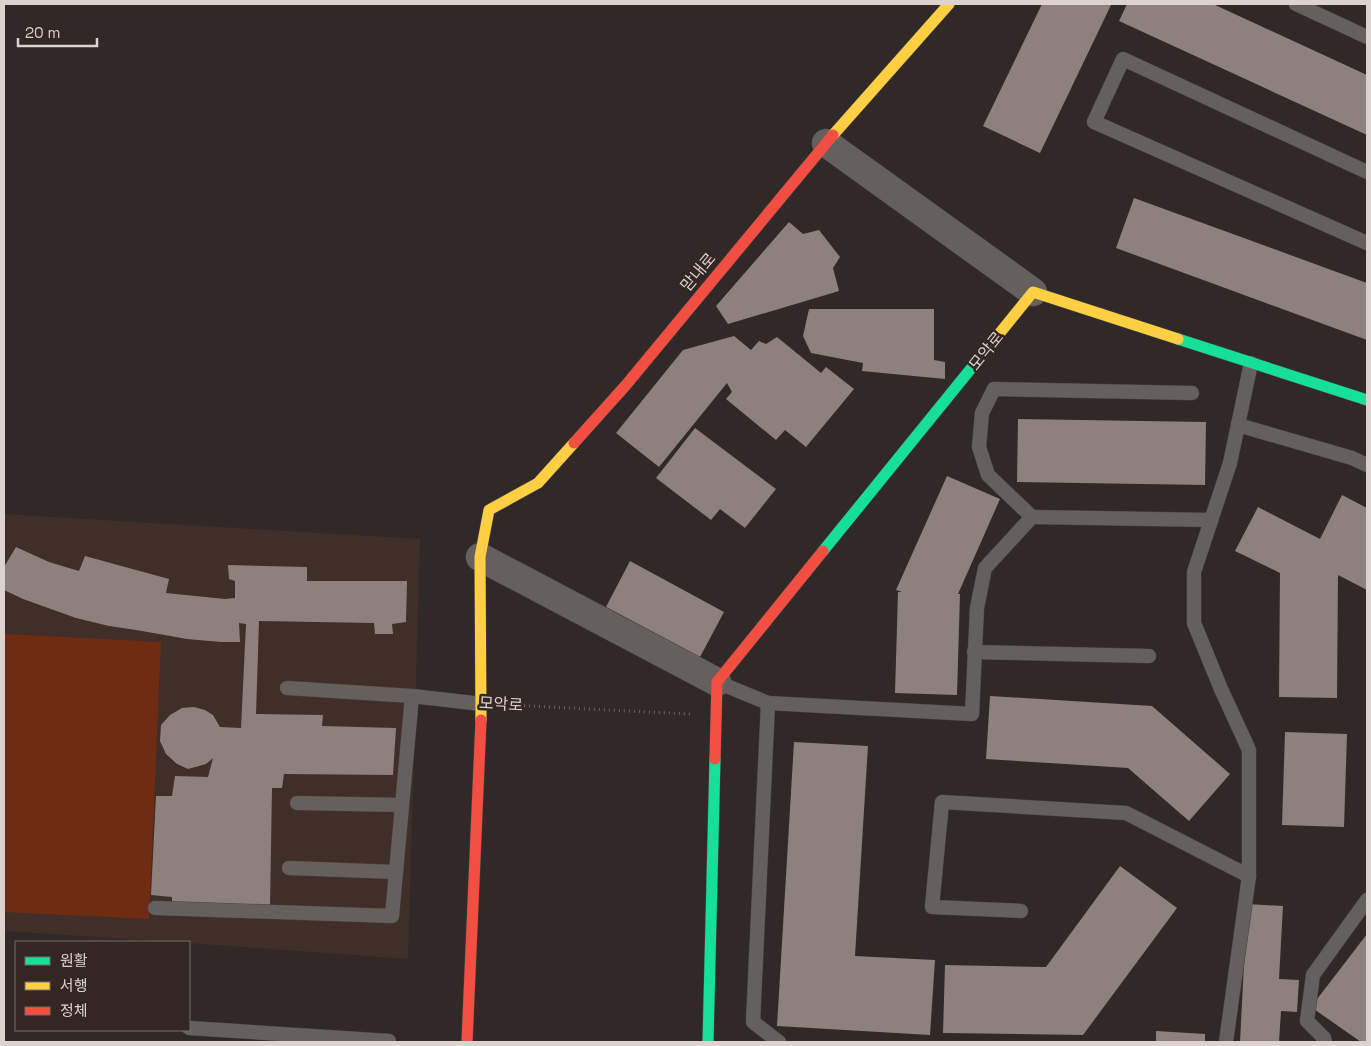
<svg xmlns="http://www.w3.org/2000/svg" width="1371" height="1046" viewBox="0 0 1371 1046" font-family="'Space Grotesk','Noto Sans KR',sans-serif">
  <rect width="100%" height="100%" fill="#302927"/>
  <!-- built -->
  <polygon fill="#402e29" points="4,514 420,539 408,959 189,943 189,942 172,942 4,931"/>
  <!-- green -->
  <polygon fill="#702c13" points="4,634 161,642 149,919 4,912"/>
  <!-- building -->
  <g fill="#8e807c">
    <polygon points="1042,4 1107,4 1111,5 1040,153 983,126"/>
    <polygon points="1127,4 1213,4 1367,75 1367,135 1119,21"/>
    <polygon points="1134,198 1367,283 1367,340 1116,248"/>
    <polygon points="789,222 803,234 819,230 840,257 833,268 839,291 728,324 716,306"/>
    <polygon points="809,309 934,309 934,360 945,362 945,379 862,371 863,363 811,353 803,336"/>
    <polygon points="734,336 751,350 759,341 766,344 777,337 821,373 826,367 854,389 806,447 785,430 776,440 726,399 732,392 727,383 659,467 616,433 683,350"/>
    <polygon points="1018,419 1206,422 1205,485 1017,482"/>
    <polygon points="695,428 776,489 745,528 720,509 711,520 656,478"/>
    <polygon points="947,476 1000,499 958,594 960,594 957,695 895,693 898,592 902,592 896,590"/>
    <polygon points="1342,495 1367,508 1367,590 1338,575 1337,698 1279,697 1280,573 1235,551 1258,507 1320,539"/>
    <polygon points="16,547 49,562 79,571 85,556 169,579 166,593 225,599 235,598 235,581 229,579 228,565 307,567 307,581 407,581 406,622 392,624 393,634 375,634 374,623 259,621 256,714 323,715 322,726 396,728 393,775 284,774 282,788 272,788 270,907 172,904 172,897 151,895 156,796 172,796 175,776 208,777 213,758 206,764 188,769 177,764 166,754 160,741 161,725 170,715 182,708 194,707 205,710 213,715 220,727 241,728 246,624 239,623 240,642 221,642 187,639 159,634 136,630 109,626 76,618 23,599 4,590 4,567"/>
    <polygon points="630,561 724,612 700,657 606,607"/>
    <polygon points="990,696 1152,706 1230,774 1189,821 1128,768 986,759"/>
    <polygon points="1285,732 1347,734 1344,827 1282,825"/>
    <polygon points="794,742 868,746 855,956 935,960 930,1035 777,1026"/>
    <polygon points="1120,866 1177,908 1083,1035 943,1033 945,965 1046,967"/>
    <polygon points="1247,904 1283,906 1279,979 1299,980 1297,1012 1281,1011 1279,1042 1240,1042"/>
    <polygon points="1367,934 1367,1042 1361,1042 1311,1007"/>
    <polygon points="1156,1031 1205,1034 1205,1042 1156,1042"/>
  </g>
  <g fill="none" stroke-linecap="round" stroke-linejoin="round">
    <defs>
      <g id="lane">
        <polyline points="1296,4 1367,37"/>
        <polyline points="1367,172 1123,59 1094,122 1367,243"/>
        <polyline points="1238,425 1352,458 1367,465"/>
        <polyline points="1032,517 1211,520"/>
        <polyline points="974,652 1149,656"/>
        <polyline points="717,682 768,703 972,714 977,608 985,568 1032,517 988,475 979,447 982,413 994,389 1192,393"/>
        <polyline points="287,688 412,696 482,704"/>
        <polyline points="768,703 753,1022 779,1042"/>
        <polyline points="297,803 402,805"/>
        <polyline points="289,868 396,872"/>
        <polyline points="155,908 392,916 412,696"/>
        <polyline points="1021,911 932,907 942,802 1126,813 1249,876"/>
        <polyline points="189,1028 389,1041 389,1042"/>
        <polyline points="1226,1042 1249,876 1249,750 1221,689 1194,623 1194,572 1230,463 1251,363"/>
        <polyline points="1325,1042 1324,1038 1307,1021 1313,975 1367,900"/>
      </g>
      <g id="street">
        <polyline points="826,143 1033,292"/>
        <polyline points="480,557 717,682"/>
      </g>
      <g id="fast">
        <polyline points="1178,339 1367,400"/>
        <polyline points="823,551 995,339"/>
        <polyline points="708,1042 715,759"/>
      </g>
      <g id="slow">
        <polyline points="833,135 949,4"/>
        <polyline points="995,339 1033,292 1178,339"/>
        <polyline points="481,720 480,557 489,510 538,483 574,443"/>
      </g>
      <g id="jam">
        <polyline points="574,443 626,385 833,135"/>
        <polyline points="715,759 717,682 823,551"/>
        <polyline points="467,1042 481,720"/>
      </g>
    </defs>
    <!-- lane casing -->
    <use href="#lane" stroke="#4b4443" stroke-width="15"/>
    <!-- street casing -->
    <use href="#street" stroke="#4b4443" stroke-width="29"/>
    <!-- fast casing -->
    <use href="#fast" stroke="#4b4443" stroke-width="12"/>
    <!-- slow casing -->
    <use href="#slow" stroke="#4b4443" stroke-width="12"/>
    <!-- jam casing -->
    <use href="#jam" stroke="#4b4443" stroke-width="12"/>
    <!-- path -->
    <polyline stroke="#696462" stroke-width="3" stroke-dasharray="1 4" stroke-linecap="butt" points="509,705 690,714"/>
    <!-- lane -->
    <use href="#lane" stroke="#655f5e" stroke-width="14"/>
    <!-- street -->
    <use href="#street" stroke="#655f5e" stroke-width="28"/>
    <!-- fast -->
    <use href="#fast" stroke="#16e098" stroke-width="11"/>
    <!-- slow -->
    <use href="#slow" stroke="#ffcf43" stroke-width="11"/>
    <!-- jam -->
    <use href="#jam" stroke="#f24e42" stroke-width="11"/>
  </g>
  <g text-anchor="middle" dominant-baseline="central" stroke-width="5" stroke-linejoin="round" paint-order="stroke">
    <!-- street labels -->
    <g font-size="16" fill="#dcd3d0" stroke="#342723">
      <text transform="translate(698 272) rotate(-50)">맏내로</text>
      <text transform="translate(986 351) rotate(-51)">모악로</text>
      <text transform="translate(501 704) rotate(3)">모악로</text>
    </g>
  </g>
  <!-- border -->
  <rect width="1371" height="1046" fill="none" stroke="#dcd3d0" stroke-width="10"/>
  <!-- legend -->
  <rect x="15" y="941" width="175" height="90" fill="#342723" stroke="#776c68"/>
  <rect x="25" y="957" width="25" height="8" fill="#16e098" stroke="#776c68"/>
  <text x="60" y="966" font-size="15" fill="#dcd3d0">원활</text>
  <rect x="25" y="982" width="25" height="8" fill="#ffcf43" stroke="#776c68"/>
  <text x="60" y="991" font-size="15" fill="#dcd3d0">서행</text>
  <rect x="25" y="1007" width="25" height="8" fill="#f24e42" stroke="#776c68"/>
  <text x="60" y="1016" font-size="15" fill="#dcd3d0">정체</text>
  <!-- scale -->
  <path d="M18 38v8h79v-8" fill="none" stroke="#dcd3d0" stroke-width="2.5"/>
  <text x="25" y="38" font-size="15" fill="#dcd3d0" stroke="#342723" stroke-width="4" paint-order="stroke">20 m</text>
</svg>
